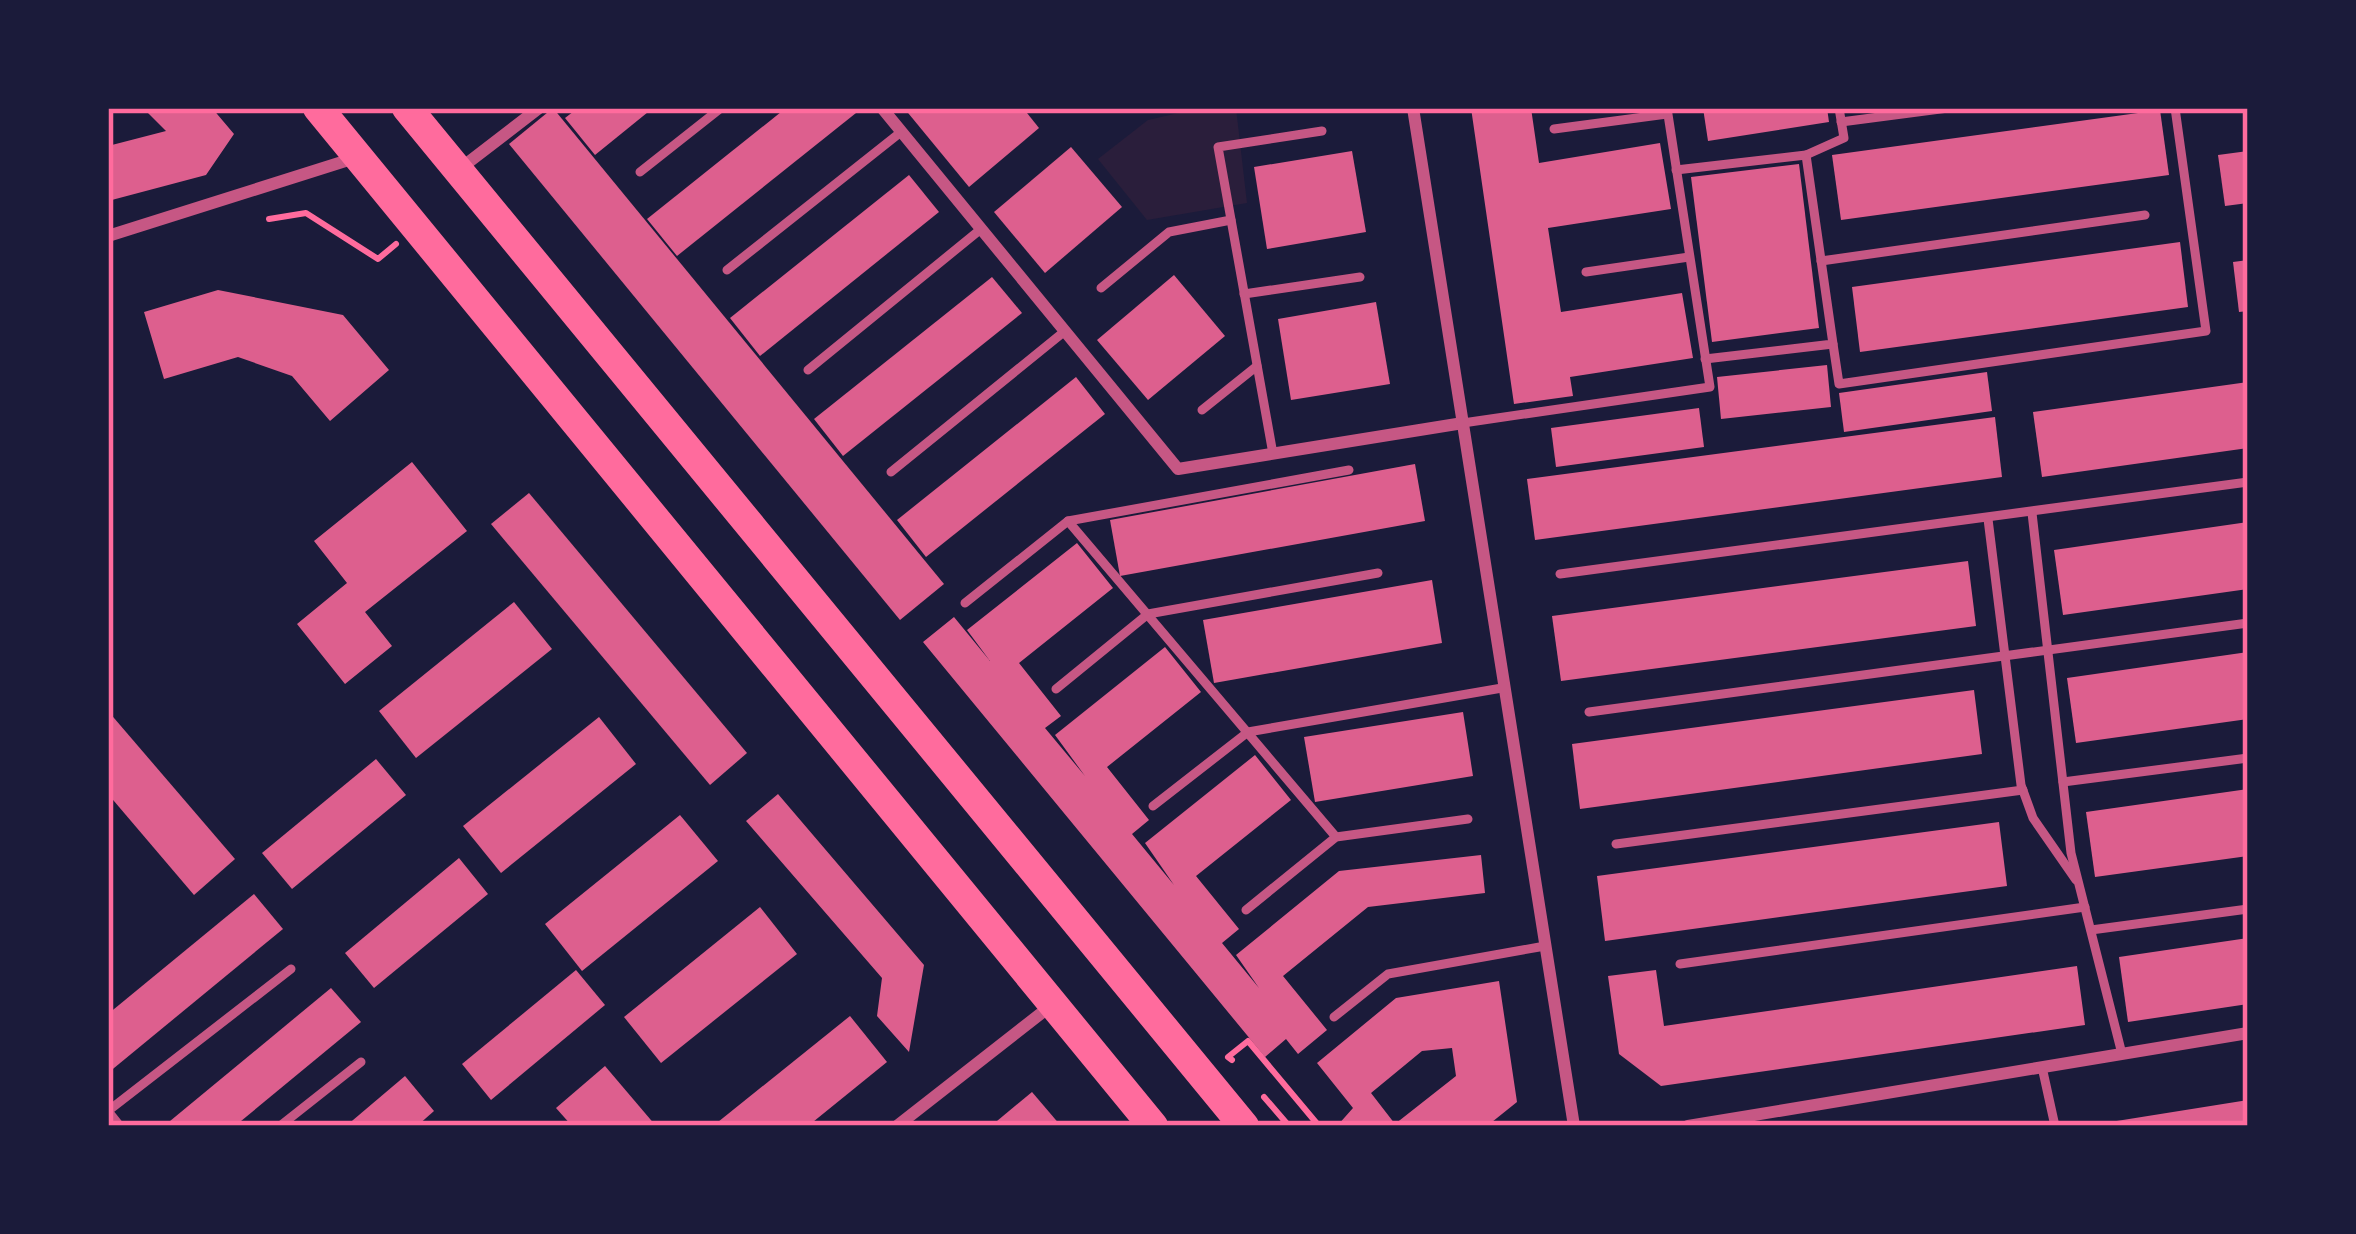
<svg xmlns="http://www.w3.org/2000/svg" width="2356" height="1234" viewBox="0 0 2356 1234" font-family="Overpass,sans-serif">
  <rect width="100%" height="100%" fill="#1b1b3a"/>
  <!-- green -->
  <polygon fill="#2a1e3b" points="1200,108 1236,108 1247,203 1147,220 1098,159 1148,120"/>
  <!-- building -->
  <g fill="#dd5f8e" fill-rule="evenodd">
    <polygon points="143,108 212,108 234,134 206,175 108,201 108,146 166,131"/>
    <polygon points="553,108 944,584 900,620 509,144"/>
    <polygon points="578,108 653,108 595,155 565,118"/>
    <polygon points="786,108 852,108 856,113 677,256 647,219"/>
    <polygon points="904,108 1023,108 1039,128 969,187"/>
    <polygon points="1471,108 1531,108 1539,163 1660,143 1671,209 1548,228 1561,312 1682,293 1693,358 1570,377 1573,396 1514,404"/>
    <polygon points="1703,108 1827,108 1829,122 1708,141"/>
    <polygon points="2160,110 2169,175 1841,220 1832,155"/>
    <polygon points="1071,147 1122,207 1045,273 994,212"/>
    <polygon points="1352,151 1366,232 1267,249 1254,167"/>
    <polygon points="2248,151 2248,203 2225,206 2218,155"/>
    <polygon points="1799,164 1819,328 1712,342 1691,177"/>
    <polygon points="909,175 939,212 760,356 730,318"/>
    <polygon points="2180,242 2188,307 1860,352 1852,287"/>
    <polygon points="2248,260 2248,311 2239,312 2233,262"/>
    <polygon points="1174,275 1225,336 1148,400 1097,340"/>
    <polygon points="992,277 1022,313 843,456 814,419"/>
    <polygon points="218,290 343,315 389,370 330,421 292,376 238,357 164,379 144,312"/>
    <polygon points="1376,302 1390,384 1291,400 1278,319"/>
    <polygon points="1827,365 1831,407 1721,419 1717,377"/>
    <polygon points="1987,372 1992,411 1844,432 1839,393"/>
    <polygon points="1076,377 1105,414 926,557 897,520"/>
    <polygon points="2248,382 2248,448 2042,477 2033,412"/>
    <polygon points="1699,408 1704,447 1556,467 1551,428"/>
    <polygon points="1995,417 2002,477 1535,540 1527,479"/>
    <polygon points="412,462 467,531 365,612 392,646 345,684 297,624 347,583 314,541"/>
    <polygon points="1415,464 1425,521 1120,576 1110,520"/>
    <polygon points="529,493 747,753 710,785 491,524"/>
    <polygon points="2248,522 2248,589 2063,615 2054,550"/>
    <polygon points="1077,543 1113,588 1019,663 1061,716 1045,728 1085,776 1055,735 1165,647 1201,692 1107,767 1149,820 1132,834 1174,885 1145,843 1255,755 1291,800 1196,876 1239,929 1222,943 1259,988 1236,955 1339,871 1481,855 1485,893 1368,907 1283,976 1327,1030 1298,1054 1286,1039 1265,1057 923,642 954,617 990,661 967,630"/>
    <polygon points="1968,561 1976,626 1561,681 1552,616"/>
    <polygon points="1432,580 1442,643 1214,683 1203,620"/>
    <polygon points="514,602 552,649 416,758 379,711"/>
    <polygon points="2248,652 2248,719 2076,743 2067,678"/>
    <polygon points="1974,690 1982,754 1580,809 1572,744"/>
    <polygon points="108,711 235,859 194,895 108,794"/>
    <polygon points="1463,712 1473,776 1315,802 1304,737"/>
    <polygon points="599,717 636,764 501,873 463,826"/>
    <polygon points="376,759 406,795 292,889 262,853"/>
    <polygon points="2248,789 2248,856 2095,877 2086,812"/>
    <polygon points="778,794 924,965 909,1052 877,1016 882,978 746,821"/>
    <polygon points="680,815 718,861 582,971 545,924"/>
    <polygon points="1999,822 2007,886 1605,941 1597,876"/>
    <polygon points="459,858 488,894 374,988 345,953"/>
    <polygon points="254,894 283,929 108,1073 108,1014"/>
    <polygon points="760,907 797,954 661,1063 624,1017"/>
    <polygon points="2248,938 2248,1004 2128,1022 2119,957"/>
    <polygon points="2077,966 2085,1025 1661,1086 1619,1054 1608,976 1656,970 1664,1026"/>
    <polygon points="576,970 605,1005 491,1100 462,1064"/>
    <path d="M 1499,981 L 1517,1102 L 1487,1126 L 1337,1126 L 1353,1108 L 1317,1063 L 1396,998 ZM 1452,1048 L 1456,1076 L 1395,1124 L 1371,1093 L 1422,1051 Z"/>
    <polygon points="331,988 361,1022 235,1126 164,1126"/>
    <polygon points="850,1016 887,1062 808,1126 713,1126"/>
    <polygon points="605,1066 656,1126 572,1126 556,1108"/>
    <polygon points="405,1076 434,1111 417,1126 346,1126"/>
    <polygon points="1032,1092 1061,1126 991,1126"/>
    <polygon points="2248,1100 2248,1126 2104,1126 2104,1123"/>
  </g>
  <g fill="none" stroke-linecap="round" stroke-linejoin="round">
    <!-- path -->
    <g stroke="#ff6b9d" stroke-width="6">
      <polyline points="269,219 306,213 378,259 396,244"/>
      <polyline points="1232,1060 1228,1057 1248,1041 1319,1126"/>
      <polyline points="1264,1097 1289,1126"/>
    </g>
    <!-- service -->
    <g stroke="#c65784" stroke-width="9">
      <polyline points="1841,122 1948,108"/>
      <polyline points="1554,129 1667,114"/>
      <polyline points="1806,155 1844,138 1839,108"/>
      <polyline points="1676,170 1806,155 1833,344 1705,359"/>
      <polyline points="640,172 721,108"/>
      <polyline points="1821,261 2145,215"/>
      <polyline points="727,270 901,132"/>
      <polyline points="1586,272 1689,257"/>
      <polyline points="1101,288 1169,232 1231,220"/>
      <polyline points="1244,294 1360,277"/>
      <polyline points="1833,344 1839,384 2206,331 2175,108"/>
      <polyline points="808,370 981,229"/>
      <polyline points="1202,410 1257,366"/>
      <polyline points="1463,423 1710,387 1667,108"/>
      <polyline points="1273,454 1218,147 1322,131"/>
      <polyline points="891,472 1065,331"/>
      <polyline points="2032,513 2071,853 2122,1054"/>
      <polyline points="1988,519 2021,785 2033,818 2076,880"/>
      <polyline points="1560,574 2248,482"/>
      <polyline points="965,603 1068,521"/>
      <polyline points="1056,689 1148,614 1378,573"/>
      <polyline points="1589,712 2248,623"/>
      <polyline points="2063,782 2248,758"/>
      <polyline points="1153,806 1248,732 1502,688"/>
      <polyline points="1336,837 1068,521 1349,470"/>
      <polyline points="1616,844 2023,790"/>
      <polyline points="1246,910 1336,837 1468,819"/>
      <polyline points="2091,930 2248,909"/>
      <polyline points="1680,964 2085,907"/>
      <polyline points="1334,1017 1388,974 1545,946"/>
      <polyline points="2042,1067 2055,1126"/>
      <polyline points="108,1111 291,969"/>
      <polyline points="108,1111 120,1126"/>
      <polyline points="280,1126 361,1062"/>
    </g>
    <!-- minor -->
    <g stroke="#c65784" stroke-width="12">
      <polyline points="882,108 1178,469 1463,423"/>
      <polyline points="1413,108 1574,1126"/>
      <polyline points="461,168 539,108"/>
      <polyline points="108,236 358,157"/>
      <polyline points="897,1126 1053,1004"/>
      <polyline points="1688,1126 2248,1033"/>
    </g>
    <!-- primary -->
    <g stroke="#ff6b9d" stroke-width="30">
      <polyline points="318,108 1153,1126"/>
      <polyline points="407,108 1244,1126"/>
    </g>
  </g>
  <!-- border -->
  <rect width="2356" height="1234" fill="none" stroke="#1b1b3a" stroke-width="222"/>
  <rect x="111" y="111" width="2134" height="1012" fill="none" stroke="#ff6b9d" stroke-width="4.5"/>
</svg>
